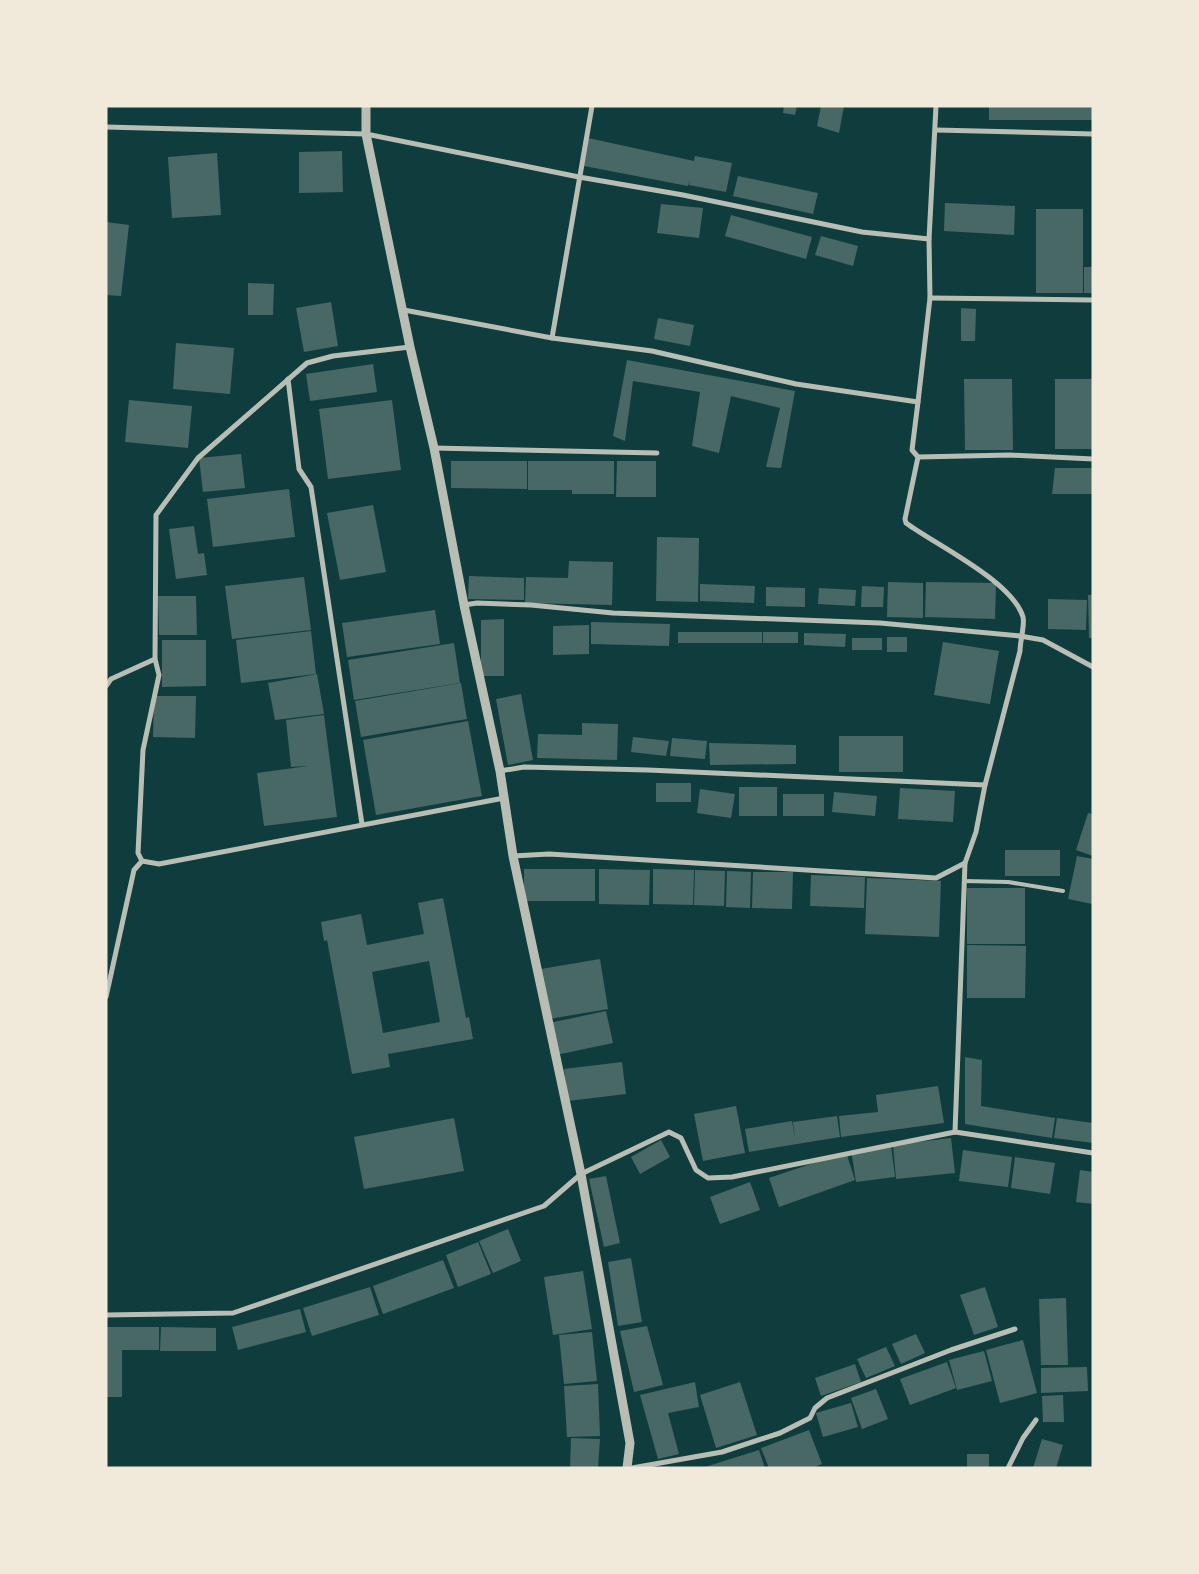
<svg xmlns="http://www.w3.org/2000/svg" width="1199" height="1574" viewBox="0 0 1199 1574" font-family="'Open Sans',sans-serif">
  <rect width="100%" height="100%" fill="#0f3d3e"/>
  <!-- building -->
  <g fill="#486865" fill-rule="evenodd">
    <polygon points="784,106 797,106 795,115 783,113"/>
    <polygon points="821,106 844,106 839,133 817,126"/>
    <rect x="989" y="106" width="104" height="14"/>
    <polygon points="588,138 694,161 695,156 732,163 726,192 689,185 690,179 688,186 584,166"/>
    <polygon points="342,151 343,192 299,193 299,152"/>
    <polygon points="217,153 221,215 172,218 168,157"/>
    <polygon points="738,176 818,193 813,214 733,196"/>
    <polygon points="945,203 1015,206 1014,235 944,231"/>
    <polygon points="661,204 703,208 699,238 657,233"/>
    <rect x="1036" y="209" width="47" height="84"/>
    <polygon points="731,215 812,237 806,259 725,236"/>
    <polygon points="106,222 129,225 121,296 106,295"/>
    <polygon points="821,236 858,246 853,266 815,255"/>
    <rect x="1084" y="267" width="9" height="26"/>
    <polygon points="248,283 274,284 273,315 248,315"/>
    <polygon points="331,302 338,346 304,352 296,308"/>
    <polygon points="961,308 976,309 975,341 961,341"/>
    <polygon points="658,318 694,325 690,346 654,339"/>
    <polygon points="176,343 234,348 230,394 173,389"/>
    <polygon points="627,360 795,391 781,468 766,467 780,408 731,396 719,453 692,446 700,392 633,381 625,441 613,436"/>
    <polygon points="373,364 377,392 310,401 306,374"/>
    <polygon points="964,379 1012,379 1013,450 965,450"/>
    <rect x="1055" y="379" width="38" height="70"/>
    <polygon points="129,400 192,406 188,448 125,442"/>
    <polygon points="392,400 401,470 328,479 319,409"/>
    <polygon points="241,454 245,488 203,492 199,458"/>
    <polygon points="451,461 527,461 527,489 451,488"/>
    <polygon points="528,461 614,461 614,494 572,494 572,490 528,490"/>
    <polygon points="617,461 656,461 656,497 616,497"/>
    <polygon points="1055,468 1093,468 1093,494 1052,494"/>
    <polygon points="289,489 295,537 213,547 207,499"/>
    <polygon points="373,505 386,572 340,580 327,513"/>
    <polygon points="194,526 198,554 204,553 207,575 176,579 169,529"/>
    <polygon points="657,537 699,538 698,602 656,601"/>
    <polygon points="569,561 613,562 612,605 525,603 526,577 568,578"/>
    <polygon points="469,576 524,578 524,600 468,599"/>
    <polygon points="304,577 311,630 232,639 225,586"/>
    <polygon points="888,582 923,583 923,618 887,617"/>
    <polygon points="926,582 996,583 995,619 925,617"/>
    <polygon points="700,584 755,586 754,603 700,601"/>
    <polygon points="862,586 884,587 883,607 861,607"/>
    <polygon points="766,587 805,588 805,607 766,606"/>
    <polygon points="819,588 856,590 855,606 818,604"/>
    <polygon points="1088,595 1093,595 1093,638 1089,638"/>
    <polygon points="158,596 196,596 197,635 159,635"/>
    <polygon points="1048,599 1087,600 1086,630 1048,629"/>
    <polygon points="435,610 440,644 347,657 342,623"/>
    <polygon points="504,619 504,676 481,676 481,620"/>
    <polygon points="591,622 670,624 669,646 591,644"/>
    <polygon points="589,625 589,654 553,655 553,626"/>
    <polygon points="311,631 316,674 241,683 236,640"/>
    <rect x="678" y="632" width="84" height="11"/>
    <rect x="763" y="632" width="35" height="11"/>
    <polygon points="804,633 846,634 845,647 804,645"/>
    <rect x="887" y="637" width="20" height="15"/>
    <rect x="852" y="638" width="30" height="12"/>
    <polygon points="162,640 206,640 206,686 162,687"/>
    <polygon points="943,642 999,651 990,704 934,695"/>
    <polygon points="454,643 460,683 354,700 348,660"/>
    <polygon points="317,674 324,714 275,720 268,683"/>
    <polygon points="461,683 467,719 361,737 355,701"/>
    <polygon points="521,694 533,760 508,765 496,699"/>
    <polygon points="154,696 196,696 195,738 153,737"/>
    <polygon points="324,715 337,817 264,826 257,773 308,766 291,767 286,720"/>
    <polygon points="468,721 482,796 376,815 363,740"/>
    <polygon points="582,723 618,724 617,760 537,758 538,734 582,735"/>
    <rect x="839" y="736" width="64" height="36"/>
    <polygon points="633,737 669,741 666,756 631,752"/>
    <polygon points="672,738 707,741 705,759 670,756"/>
    <polygon points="709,743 796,745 796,764 710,765"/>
    <rect x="656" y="783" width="35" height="19"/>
    <rect x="739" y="787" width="38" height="29"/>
    <polygon points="900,788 955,791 953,822 898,819"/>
    <polygon points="700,789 735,794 731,818 697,813"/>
    <polygon points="834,792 877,796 875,816 832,812"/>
    <rect x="783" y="794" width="41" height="22"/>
    <polygon points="1088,813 1093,814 1093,856 1076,850"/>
    <rect x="1005" y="850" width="55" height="26"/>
    <polygon points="1077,856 1093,859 1092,904 1068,899"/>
    <rect x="524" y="869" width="71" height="32"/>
    <polygon points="599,869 650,870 649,905 599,904"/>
    <polygon points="653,869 694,870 693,905 653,904"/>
    <polygon points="695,870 725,871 724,906 694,905"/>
    <polygon points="727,871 751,872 750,908 726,907"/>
    <polygon points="753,872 793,872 792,909 752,908"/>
    <polygon points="811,875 865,877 864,908 810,906"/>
    <polygon points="867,878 941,881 939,937 865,934"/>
    <rect x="967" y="888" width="58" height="56"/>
    <path d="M 443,898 L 466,1018 L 469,1017 L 473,1039 L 388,1054 L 390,1067 L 352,1074 L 327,940 L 324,941 L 321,922 L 361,914 L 367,945 L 424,934 L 418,903 ZM 429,961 L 440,1022 L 383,1033 L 372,972 Z"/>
    <polygon points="967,945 1026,946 1025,998 967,998"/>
    <polygon points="600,959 608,1009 549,1019 541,969"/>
    <polygon points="606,1011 613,1043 556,1055 549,1023"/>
    <polygon points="965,1057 982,1060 981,1106 1055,1118 1052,1138 965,1124"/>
    <polygon points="622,1062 626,1094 568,1101 564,1069"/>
    <polygon points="938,1086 944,1123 841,1137 839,1116 878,1112 876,1095"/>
    <polygon points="736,1106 745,1153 703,1161 694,1114"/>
    <polygon points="837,1116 840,1137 749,1152 745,1129 792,1121 795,1138 793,1122"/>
    <polygon points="454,1118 464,1171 364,1189 354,1137"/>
    <polygon points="1057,1118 1093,1123 1093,1143 1054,1138"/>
    <polygon points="951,1138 955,1173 896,1179 893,1145"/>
    <polygon points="661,1140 670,1157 640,1174 631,1157"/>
    <polygon points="891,1145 895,1177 856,1182 851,1150"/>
    <polygon points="963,1150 1012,1157 1008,1187 959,1181"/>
    <polygon points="846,1152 855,1180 779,1207 769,1178"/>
    <polygon points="1015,1157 1055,1163 1050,1194 1011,1188"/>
    <polygon points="1080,1170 1093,1172 1093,1204 1076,1202"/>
    <polygon points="606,1176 620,1243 604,1247 589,1179"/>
    <polygon points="750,1182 760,1210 720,1224 710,1197"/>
    <polygon points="508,1229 521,1261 493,1273 479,1241"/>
    <polygon points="478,1242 491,1274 458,1287 446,1255"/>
    <polygon points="631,1258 642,1322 618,1326 608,1262"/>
    <polygon points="443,1260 454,1288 383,1314 373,1286"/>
    <polygon points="583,1271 592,1329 553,1335 544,1277"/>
    <polygon points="370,1287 379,1315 312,1336 303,1308"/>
    <polygon points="985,1287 998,1327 974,1335 960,1295"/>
    <polygon points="1066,1298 1068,1365 1041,1365 1039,1299"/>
    <polygon points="300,1309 306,1332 238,1350 232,1327"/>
    <polygon points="647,1326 663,1385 634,1392 620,1331"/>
    <polygon points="106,1327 159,1327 159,1350 122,1350 122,1397 106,1397"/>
    <polygon points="161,1327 216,1328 216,1351 160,1351"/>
    <polygon points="592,1332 597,1381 564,1384 559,1335"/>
    <polygon points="916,1334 925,1353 901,1364 892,1344"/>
    <polygon points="1023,1340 1037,1393 1000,1403 986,1350"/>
    <polygon points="886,1347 895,1366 866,1378 857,1359"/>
    <polygon points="984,1351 992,1381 957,1390 949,1360"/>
    <polygon points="947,1362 956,1388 910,1405 900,1379"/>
    <polygon points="855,1364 861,1382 821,1396 815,1378"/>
    <polygon points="1087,1367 1088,1391 1041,1393 1041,1368"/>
    <polygon points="695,1382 699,1407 668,1413 679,1454 658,1459 640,1395"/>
    <polygon points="740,1382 757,1435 716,1448 700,1395"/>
    <polygon points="598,1384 600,1436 567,1437 564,1386"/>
    <polygon points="876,1389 888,1419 862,1429 851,1398"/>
    <polygon points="1063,1395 1064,1422 1043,1422 1042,1396"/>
    <polygon points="851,1403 858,1427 823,1437 816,1413"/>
    <polygon points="809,1430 822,1464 812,1468 769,1468 761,1448"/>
    <polygon points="571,1438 600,1439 598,1468 570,1468"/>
    <polygon points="1042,1439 1063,1445 1056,1468 1033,1468"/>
    <polygon points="759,1450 765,1468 705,1468 705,1467"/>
    <rect x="967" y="1454" width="22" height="14"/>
  </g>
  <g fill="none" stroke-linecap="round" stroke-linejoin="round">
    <!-- service -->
    <polyline stroke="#b8beb3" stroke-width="4" points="964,881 1008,882 1063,891"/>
    <!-- minor -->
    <g stroke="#b8beb3" stroke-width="5">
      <polyline points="106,127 366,134 579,177 683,195 862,232 929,239 936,106"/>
      <polyline points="936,130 1093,134"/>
      <polyline points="930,298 1093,300"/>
      <polyline points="404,310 552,338 652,351 796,384 918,402 912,450 918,457 1010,455 1093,459"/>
      <polyline points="552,338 592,106"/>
      <polyline points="288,379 299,469 311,487 362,824"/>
      <polyline points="918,402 930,298 929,239"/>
      <polyline points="434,448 657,453"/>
      <polyline points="464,605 477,603 531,605 613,613 880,623 1020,636 1043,640 1093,667"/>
      <polyline points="155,659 159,675 143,750 138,853 142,861 159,864 504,798"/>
      <polyline points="106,686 111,679 155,659 156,515 198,458 307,363 333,356 410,347"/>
      <polyline points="500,771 524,767 648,770 985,785"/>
      <path d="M 513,856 L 549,854 L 936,878 L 965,863 L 976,832 L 985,785 L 1020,651 C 1020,641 1025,625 1023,617 C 1012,581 936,545 906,523 L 905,519 L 918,457"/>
      <polyline points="106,997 134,870 142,861"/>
      <polyline points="955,1132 965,863"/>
      <polyline points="106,1315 233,1313 544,1206 581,1174 669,1132 681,1138 696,1170 708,1178 732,1177 955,1132 1093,1153"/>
      <polyline points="632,1468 722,1452 780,1433 810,1418 815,1408 827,1398 951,1350 1015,1329"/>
      <polyline points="1008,1468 1023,1438 1036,1420"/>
    </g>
    <!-- tertiary -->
    <polyline stroke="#b8beb3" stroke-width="9" points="366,106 366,134 410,347 434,448 464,605 500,771 513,856 581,1174 630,1443 627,1468"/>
  </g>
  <!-- border -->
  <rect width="1199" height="1574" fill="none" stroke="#f1e9da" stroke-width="215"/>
</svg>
